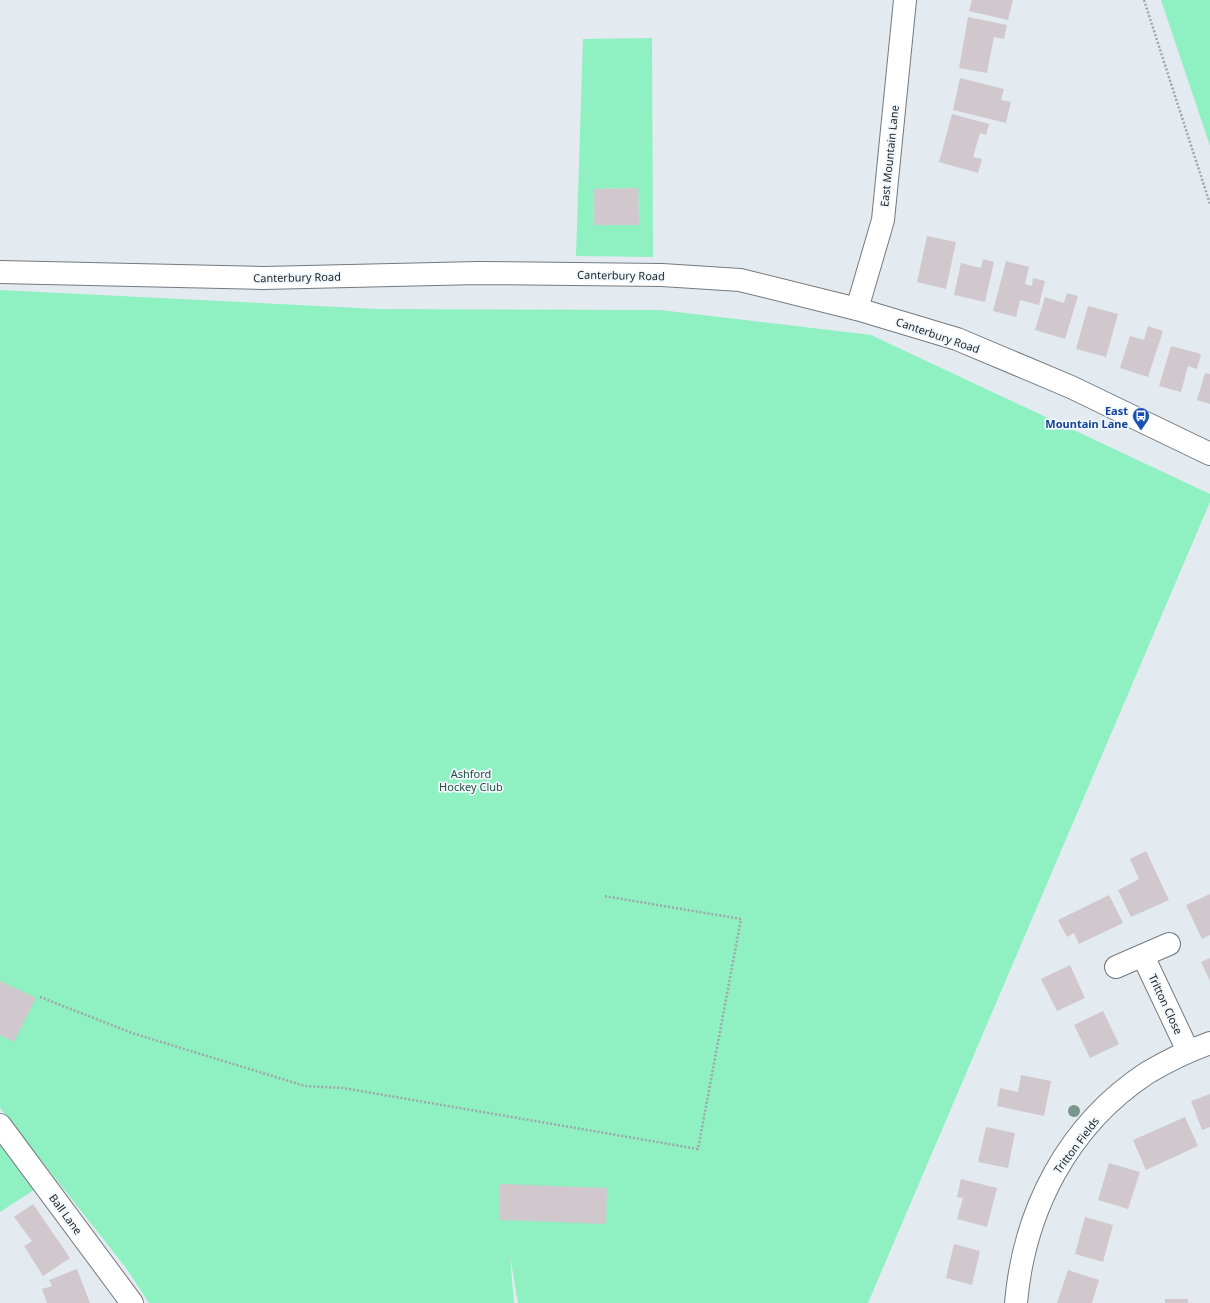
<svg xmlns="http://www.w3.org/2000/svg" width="1210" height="1303" viewBox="0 0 1210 1303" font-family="'Noto Sans',sans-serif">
  <rect width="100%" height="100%" fill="#e3ebf1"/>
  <!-- green -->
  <g fill="#8ff0c2" fill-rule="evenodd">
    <polygon points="1161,0 1210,0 1210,146"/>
    <path d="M 652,38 L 653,257 L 576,256 L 583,39 ZM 638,188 L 639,225 L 594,225 L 593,189 Z"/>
    <polygon points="0,290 378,309 660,310 871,335 1210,494 1210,502 868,1303 518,1303 510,1256 514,1303 149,1303 126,1268 0,1108"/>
    <polygon points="0,1143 37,1188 0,1212"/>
  </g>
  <!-- building -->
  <g fill="#d0c8cd">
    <polygon points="972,0 1013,0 1008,20 969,11"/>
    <polygon points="968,17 1007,25 1004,39 994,37 987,73 959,68"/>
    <polygon points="960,78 1004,89 1001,100 1011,102 1006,123 953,110"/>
    <polygon points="952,114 989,124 986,135 980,133 973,157 982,159 978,173 939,162"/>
    <polygon points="638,188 639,225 594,225 593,189"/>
    <polygon points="927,236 956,242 946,289 917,282"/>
    <polygon points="983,259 994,262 985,302 954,295 961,263 981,268"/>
    <polygon points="1006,261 1029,267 1025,284 1032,286 1033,278 1045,281 1039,305 1020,300 1016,317 993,311"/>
    <polygon points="1067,293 1078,296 1065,339 1035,330 1045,297 1064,303"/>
    <polygon points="1088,306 1118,314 1106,357 1076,349"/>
    <polygon points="1148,326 1163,331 1148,377 1120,368 1130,336 1144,340"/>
    <polygon points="1171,346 1201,354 1197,369 1188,366 1181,392 1159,386"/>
    <polygon points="1205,373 1210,374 1210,404 1197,400"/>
    <polygon points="1146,851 1169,900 1131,917 1118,890 1139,879 1130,859"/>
    <polygon points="1210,894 1210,935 1202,939 1186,905"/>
    <polygon points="1109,895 1123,923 1079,944 1074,933 1067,937 1058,920"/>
    <polygon points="1210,958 1210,981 1201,962"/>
    <polygon points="1070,965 1085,998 1057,1011 1041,979"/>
    <polygon points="0,981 36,998 14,1042 0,1035"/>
    <polygon points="1103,1011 1119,1044 1090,1058 1074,1025"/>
    <polygon points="1021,1075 1051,1081 1044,1116 997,1106 1000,1088 1018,1092"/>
    <polygon points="1210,1094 1210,1127 1202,1130 1191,1101"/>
    <polygon points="1185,1117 1198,1146 1146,1170 1133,1140"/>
    <polygon points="986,1127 1015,1133 1008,1168 978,1162"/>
    <polygon points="1109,1163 1140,1172 1128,1209 1098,1200"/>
    <polygon points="961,1179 997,1188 987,1227 957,1219 963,1198 957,1197"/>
    <polygon points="500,1184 607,1188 606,1224 499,1220"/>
    <polygon points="33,1204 70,1258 43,1276 24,1246 32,1241 14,1217"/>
    <polygon points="1085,1217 1113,1225 1103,1262 1075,1254"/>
    <polygon points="954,1244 980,1251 972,1285 946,1278"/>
    <polygon points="77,1269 90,1303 47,1303 42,1289 52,1286 49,1280"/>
    <polygon points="1068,1270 1099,1280 1092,1303 1057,1303"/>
    <rect x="1165" y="1299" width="23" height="4"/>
  </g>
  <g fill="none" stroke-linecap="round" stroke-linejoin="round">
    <defs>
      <g id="minor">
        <polyline points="857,309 883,220 905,0"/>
        <polyline points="1143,956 1188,1051"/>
        <polyline points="1116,967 1169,944"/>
        <polyline points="0,1125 132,1303"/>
        <path d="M 1016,1303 C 1024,1210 1068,1125 1147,1073 C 1167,1061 1188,1051 1210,1043"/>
      </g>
      <polyline id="highway" points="0,272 263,278 479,273 662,275 740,280 857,309 957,339 1071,387 1210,454"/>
    </defs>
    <!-- minor casing -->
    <use href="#minor" stroke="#737a7f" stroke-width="24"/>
    <!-- highway casing -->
    <use href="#highway" stroke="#737a7f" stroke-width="24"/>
    <!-- path -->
    <g stroke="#9fa5aa" stroke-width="2.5" stroke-dasharray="2 2" stroke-linecap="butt">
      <polyline points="1144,0 1210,204"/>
      <polyline points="40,997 132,1033 305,1086 343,1088 698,1149 741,919 604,896"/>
    </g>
    <!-- minor -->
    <use href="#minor" stroke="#fff" stroke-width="22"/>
    <!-- highway -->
    <use href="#highway" stroke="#fff" stroke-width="22"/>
  </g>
  <!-- trees -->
  <circle fill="#7a958d" cx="1074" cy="1111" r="6"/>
  <!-- icons -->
  <defs>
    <symbol id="bus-pin" viewBox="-11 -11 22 30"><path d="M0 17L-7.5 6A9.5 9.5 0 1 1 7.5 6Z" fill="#1a4fb4" stroke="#f0f8fe"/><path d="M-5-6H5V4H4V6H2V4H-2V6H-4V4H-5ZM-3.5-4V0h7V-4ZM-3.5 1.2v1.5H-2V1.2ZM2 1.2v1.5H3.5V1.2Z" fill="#fff"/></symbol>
  </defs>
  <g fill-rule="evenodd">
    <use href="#bus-pin" x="1131" y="406" width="20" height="27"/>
  </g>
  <g text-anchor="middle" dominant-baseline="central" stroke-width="3.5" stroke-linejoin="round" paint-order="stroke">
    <!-- street labels -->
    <g font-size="11" fill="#222527" stroke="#f0f8fe">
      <text transform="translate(889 156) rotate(-84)">East Mountain Lane</text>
      <text transform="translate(621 275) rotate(1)">Canterbury Road</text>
      <text transform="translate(297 277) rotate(-1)">Canterbury Road</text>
      <text transform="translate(938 335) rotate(19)">Canterbury Road</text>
      <text transform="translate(1166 1004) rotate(65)">Tritton Close</text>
      <text transform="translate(1076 1145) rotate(-53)">Tritton Fields</text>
      <text transform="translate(66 1214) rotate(54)">Ball Lane</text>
    </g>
    <!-- transit labels -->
    <g font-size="11" font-weight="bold" fill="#164399" stroke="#f0f8fe" text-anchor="end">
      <text x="1128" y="410">East<tspan x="1128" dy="13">Mountain Lane</tspan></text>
    </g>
    <!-- park labels -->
    <g font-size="11" fill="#254f3c" stroke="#f0f8fe">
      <text x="471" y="773">Ashford<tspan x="471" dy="13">Hockey Club</tspan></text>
    </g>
  </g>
</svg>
